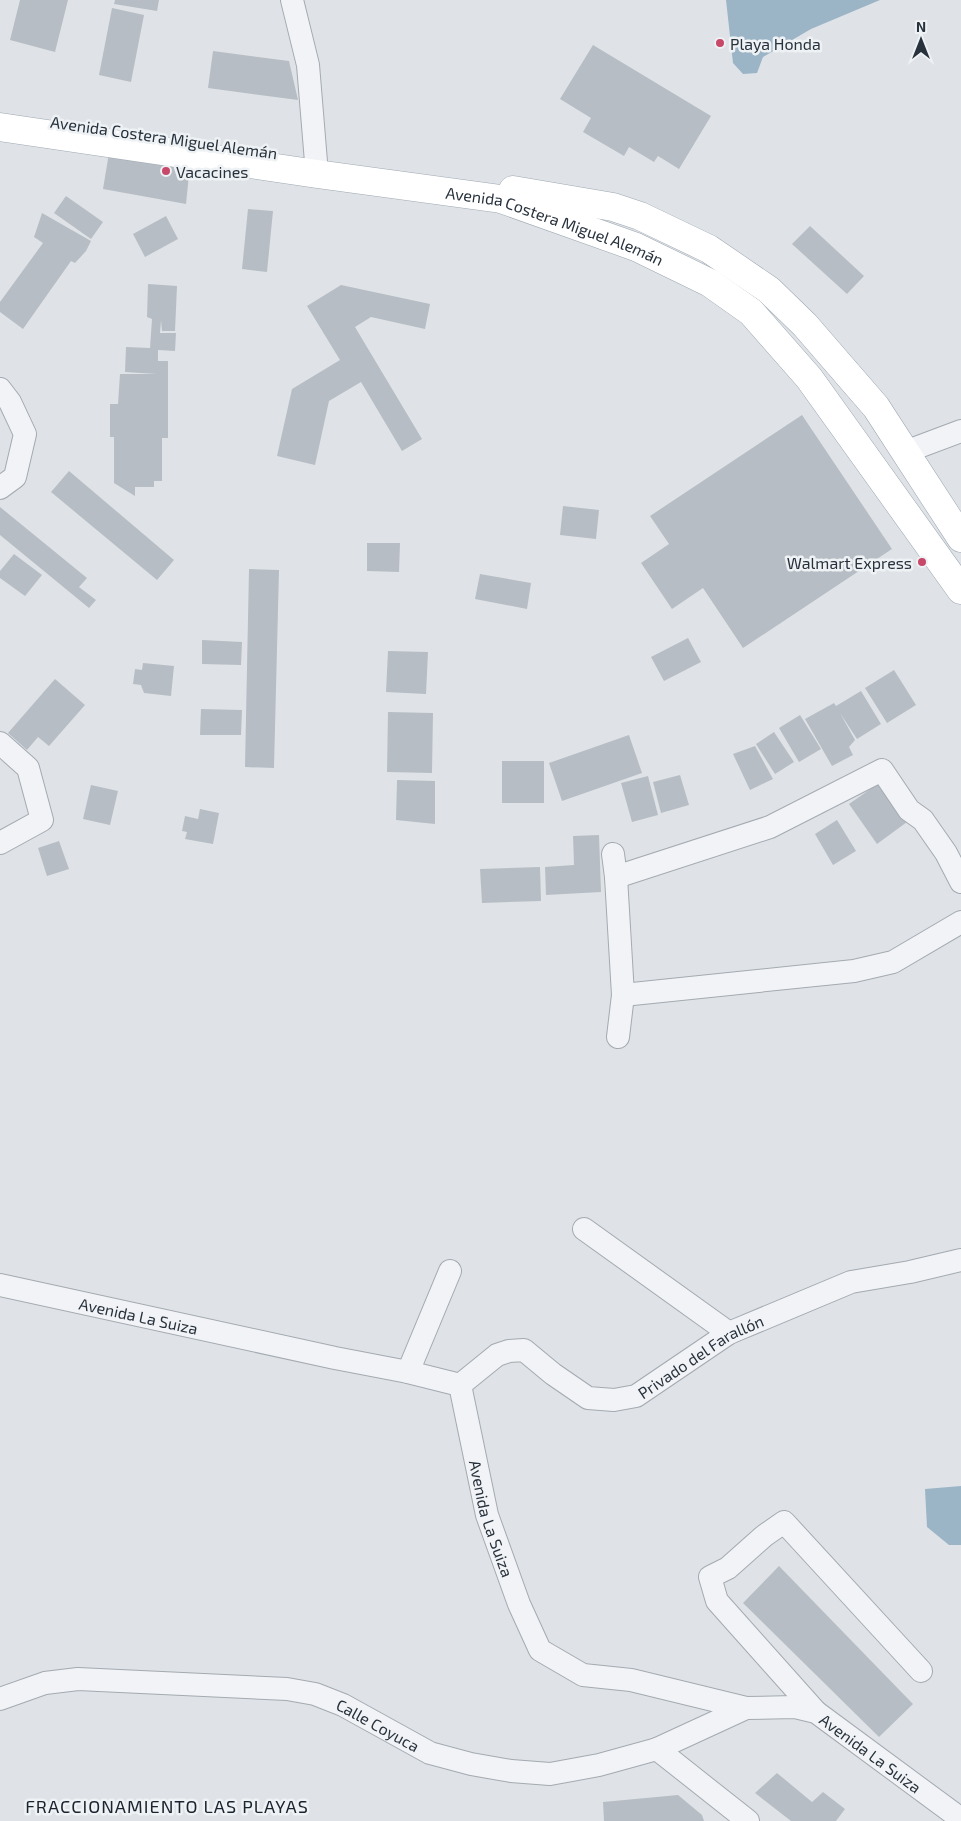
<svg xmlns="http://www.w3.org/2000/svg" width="961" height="1821" viewBox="0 0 961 1821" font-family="'Exo 2',sans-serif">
  <rect width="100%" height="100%" fill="#dfe3e7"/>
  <!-- water -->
  <g fill="#9bb4c6">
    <polygon points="726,0 880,0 811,29 763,57 757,73 743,74 733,63"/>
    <polygon points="961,1486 961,1545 949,1545 927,1527 925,1489"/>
  </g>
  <!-- building -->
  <g fill="#b6bdc4">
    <polygon points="20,0 68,0 55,52 10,40"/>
    <polygon points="115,0 159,0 157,11 114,4"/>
    <polygon points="112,8 144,15 131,82 99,75"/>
    <polygon points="593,45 711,116 679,169 658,156 654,162 629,147 624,156 583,132 591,118 560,99"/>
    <polygon points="213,51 289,61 298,100 208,88"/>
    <polygon points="109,153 190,165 186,204 103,189"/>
    <polygon points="66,196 103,222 91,239 54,213"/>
    <polygon points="248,209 273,211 267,272 242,269"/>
    <polygon points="42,213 91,241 86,251 75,263 71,261 23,329 0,312 0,302 43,243 34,237"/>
    <polygon points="166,216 178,239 145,257 133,234"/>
    <polygon points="810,226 864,276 847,294 792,244"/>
    <polygon points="148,284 177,286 175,331 162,331 161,320 160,333 176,333 175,351 158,350 158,361 168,361 168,438 162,438 162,481 154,481 154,487 135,487 135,496 114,483 114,437 110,437 110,404 118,404 120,374 157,374 125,372 126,347 150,348 152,319 147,317"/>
    <polygon points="341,285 430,304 425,329 371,317 355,327 422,439 402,451 361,382 329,401 315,465 277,456 292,389 340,360 307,306"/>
    <polygon points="802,415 892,549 743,648 703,588 672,609 641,563 669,544 650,516"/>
    <polygon points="69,471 174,560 157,580 51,492"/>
    <polygon points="563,506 599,510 596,539 560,535"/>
    <polygon points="0,507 87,578 79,587 96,600 89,608 0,535"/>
    <polygon points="367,543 400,543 399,572 367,571"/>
    <polygon points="14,554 42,575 25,596 0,578 0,571"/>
    <polygon points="249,569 279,570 274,768 245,767"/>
    <polygon points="480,574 531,583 527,609 475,599"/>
    <polygon points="688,638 701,662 664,681 651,657"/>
    <polygon points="202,640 242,642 241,665 202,664"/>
    <polygon points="388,651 428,652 426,694 386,692"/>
    <polygon points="143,663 174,666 171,696 144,693 141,685 133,684 135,669 142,670"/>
    <polygon points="894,670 916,705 887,723 865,688"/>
    <polygon points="55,679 85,705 49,746 38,737 27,750 8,733"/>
    <polygon points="861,691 881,724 857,739 840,713 855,740 849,747 853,755 832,766 805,719 834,703 836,706"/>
    <polygon points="201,709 242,710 241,735 200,735"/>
    <polygon points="388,712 433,713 432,773 387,772"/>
    <polygon points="800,715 821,749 799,762 779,728"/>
    <polygon points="774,732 794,762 775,774 756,744"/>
    <polygon points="629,735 642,773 562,801 549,763"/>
    <polygon points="755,746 773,779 750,790 733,754"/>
    <rect x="502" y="761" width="42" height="42"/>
    <polygon points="680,775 689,805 661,813 653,782"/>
    <polygon points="648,776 658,815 632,822 621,783"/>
    <polygon points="397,780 435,781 435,824 396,820"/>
    <polygon points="879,783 907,822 877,844 849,804"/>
    <polygon points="91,785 118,791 110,825 83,819"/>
    <polygon points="200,809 219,813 213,844 185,839 187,832 182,831 185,816 198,819"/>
    <polygon points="837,820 856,851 833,865 815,834"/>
    <polygon points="599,835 601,892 546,895 545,867 574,865 573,836"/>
    <polygon points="59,841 69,869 47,876 38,848"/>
    <polygon points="540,867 541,901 482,903 480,869"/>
    <polygon points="779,1566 913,1704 879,1737 743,1603"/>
    <polygon points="777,1773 812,1802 823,1792 845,1809 836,1821 791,1821 755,1793"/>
    <polygon points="678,1795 702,1815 704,1821 604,1821 603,1802"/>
  </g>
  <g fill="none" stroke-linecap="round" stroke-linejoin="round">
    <defs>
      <g id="minor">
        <polyline points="292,0 308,65 317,174"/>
        <polyline points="0,389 10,402 25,434 15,477 0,488"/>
        <polyline points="905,452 961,431"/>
        <polyline points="0,743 28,768 42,820 0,843"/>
        <polyline points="613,854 616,877 623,995 618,1037"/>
        <polyline points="616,877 770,827 882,770 909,810 923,820 946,853 961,882"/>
        <polyline points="623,995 854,971 893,962 961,922"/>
        <polyline points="584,1229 729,1333"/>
        <path id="s1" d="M 0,1285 L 335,1358 L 408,1372 L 460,1385 L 487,1515 L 519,1604 L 540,1650 L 583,1675 L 631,1680 L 746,1708 L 795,1707 L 816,1712 L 961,1819"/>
        <polyline points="408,1372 450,1271"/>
        <path id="s2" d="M 460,1385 L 497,1355 L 509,1351 L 524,1350 L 553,1374 L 588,1398 L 614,1400 L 636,1396 L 729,1333 L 851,1282 L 910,1272 L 961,1260"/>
        <path id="s3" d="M 0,1699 L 45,1683 L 78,1679 L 287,1689 L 315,1694 L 343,1705 L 430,1753 L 471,1764 L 511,1771 L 550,1774 L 599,1765 L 657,1749 L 746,1708"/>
        <polyline points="816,1712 717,1601 710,1577 728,1568 764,1536 784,1522 921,1671"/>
        <polyline points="657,1749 748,1821"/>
      </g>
      <g id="primary">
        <path id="s4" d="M 0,127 L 317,174 L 501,199 L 636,247 L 710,283 L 751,312 L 809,378 L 961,590"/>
        <polyline points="513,190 613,207 640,216 709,249 769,290 805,325 876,407 961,538"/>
      </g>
    </defs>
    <!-- minor casing -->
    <use href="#minor" stroke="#a4aab1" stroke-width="24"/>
    <!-- primary casing -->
    <use href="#primary" stroke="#9ea8b2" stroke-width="29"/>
    <!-- minor -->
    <use href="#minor" stroke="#f1f3f6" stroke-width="22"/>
    <!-- primary -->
    <use href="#primary" stroke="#fff" stroke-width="28"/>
  </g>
  <!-- markers -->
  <g fill="#c74868" stroke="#eef2f5" stroke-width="2">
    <circle cx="720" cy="43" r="5"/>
    <circle cx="166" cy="171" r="5"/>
    <circle cx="922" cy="562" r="5"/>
  </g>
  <g text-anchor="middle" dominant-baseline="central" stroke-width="5" stroke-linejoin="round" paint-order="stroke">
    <!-- poi labels -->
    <g font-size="16" fill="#28323d" stroke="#eef2f5" text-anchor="start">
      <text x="730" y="43">Playa Honda</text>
      <text x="176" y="171">Vacacines</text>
      <text x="912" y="562" text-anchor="end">Walmart Express</text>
    </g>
    <!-- street labels -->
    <g font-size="16" fill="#28323d" stroke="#eef2f5">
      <text transform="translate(164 137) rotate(8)">Avenida Costera Miguel Alemán</text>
      <text stroke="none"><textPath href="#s4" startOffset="565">Avenida Costera Miguel Alemán</textPath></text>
      <text stroke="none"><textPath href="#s1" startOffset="142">Avenida La Suiza</textPath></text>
      <text stroke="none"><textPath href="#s2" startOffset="280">Privado del Farallón</textPath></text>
      <text stroke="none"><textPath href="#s1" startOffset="608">Avenida La Suiza</textPath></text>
      <text stroke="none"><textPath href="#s3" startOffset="389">Calle Coyuca</textPath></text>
      <text stroke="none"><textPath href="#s1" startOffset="1104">Avenida La Suiza</textPath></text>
    </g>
    <!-- neighbourhood labels -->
    <g font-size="18" letter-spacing="1" fill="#1b232e" stroke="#eef2f5">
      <text x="167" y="1806">FRACCIONAMIENTO LAS PLAYAS</text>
    </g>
  </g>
  <!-- north arrow -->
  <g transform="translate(921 40)" stroke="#eef2f5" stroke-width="4" paint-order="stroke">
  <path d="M0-4L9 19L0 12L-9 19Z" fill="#28323d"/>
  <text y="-8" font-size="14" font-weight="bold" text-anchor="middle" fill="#28323d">N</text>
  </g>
</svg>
